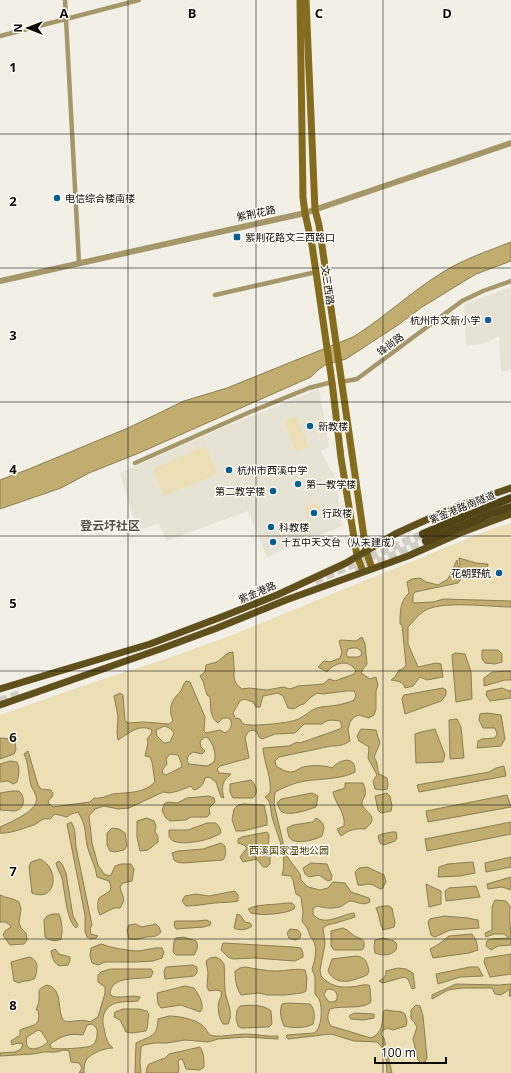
<svg xmlns="http://www.w3.org/2000/svg" width="511" height="1073" viewBox="0 0 511 1073" font-family="'Open Sans','Noto Sans SC',sans-serif">
  <rect width="100%" height="100%" fill="#f2efe7"/>
  <!-- built -->
  <g fill="#e7e3d4">
    <polygon points="511,287 511,369 501,372 499,336 482,344 466,346 464,304"/>
    <polygon points="319,389 329,447 321,451 329,468 335,474 342,526 267,557 248,511 166,541 159,524 137,530 120,473 227,426"/>
  </g>
  <!-- green -->
  <g fill="#ecdfb5">
    <polygon points="296,416 309,447 296,452 284,421"/>
    <polygon points="206,446 217,474 164,496 153,469"/>
    <polygon points="318,502 321,509 318,511 319,513 309,517 305,508"/>
    <polygon points="511,523 511,1073 0,1073 0,715 103,679 169,658 232,635 491,529"/>
  </g>
  <!-- water -->
  <g fill="#c1ad6f" stroke="#8b7d50" fill-rule="evenodd">
    <path d="M 511,242 L 511,261 L 476,274 L 422,307 L 398,325 L 346,359 L 325,365 L 318,370 L 311,377 L 139,453 L 89,473 L 61,488 L 0,509 L 0,480 L 29,469 L 128,428 L 184,401 L 227,388 L 353,337 C 385,317 412,291 443,272 C 464,259 488,251 511,242 Z"/>
    <path d="M 459,558 L 476,563 L 488,564 L 487,571 L 485,572 C 467,569 469,569 458,583 L 415,592 L 413,595 L 413,603 L 433,602 L 444,599 L 511,601 L 511,607 C 490,607 441,600 424,611 C 418,615 413,622 408,627 L 408,644 L 418,667 L 436,663 L 441,664 L 443,677 L 427,680 L 420,677 L 413,686 L 405,688 C 403,681 397,681 391,680 L 395,677 L 399,670 L 403,669 L 406,665 L 402,625 L 400,624 C 400,612 400,601 409,593 L 407,582 L 412,579 L 420,578 L 426,582 L 438,585 L 448,579 L 457,560 L 458,567 L 460,567 Z"/>
    <path d="M 362,637 L 365,644 L 367,664 L 363,669 L 361,673 L 370,679 L 376,677 L 378,685 L 376,691 L 376,709 L 374,715 L 369,718 L 359,715 L 354,717 L 350,722 L 348,729 L 350,741 C 344,745 339,746 331,746 L 279,757 L 275,761 L 276,766 C 281,769 286,772 291,772 C 296,772 299,768 303,767 C 312,765 324,765 332,768 C 340,759 356,755 355,772 C 343,779 319,779 305,781 C 294,783 284,787 275,792 L 274,804 L 286,855 L 300,874 L 301,880 L 308,887 L 320,890 L 328,888 L 333,882 L 345,883 L 351,892 L 369,898 L 370,902 C 363,906 358,902 351,901 C 347,901 344,906 339,907 C 332,909 324,908 317,906 L 313,909 L 313,914 C 323,928 342,914 354,913 L 355,917 L 336,923 L 327,925 L 323,928 L 325,944 L 320,970 L 321,976 C 329,985 338,988 350,987 C 357,987 362,984 369,985 L 370,988 L 371,1002 C 363,1010 341,1005 330,1009 C 327,1016 327,1020 331,1026 L 371,1038 C 382,1034 383,1022 383,1012 L 385,1010 L 402,1012 L 405,1014 L 407,1021 L 406,1026 L 393,1030 L 387,1028 L 382,1031 L 381,1035 L 384,1038 L 392,1073 L 387,1073 L 386,1059 L 384,1051 L 381,1046 L 377,1042 L 354,1041 L 331,1034 L 288,1039 L 286,1037 L 287,1035 L 314,1033 C 322,1029 323,1007 319,999 C 318,997 316,996 315,994 L 315,977 L 312,969 C 315,960 318,949 313,940 C 311,937 311,939 310,935 C 308,929 306,926 302,921 L 303,912 L 301,897 L 296,894 L 293,880 L 291,876 L 282,875 C 288,855 277,835 272,817 C 270,809 272,802 265,797 L 270,793 C 272,777 264,764 263,748 L 289,746 L 297,742 L 300,743 L 340,729 L 342,726 L 340,721 C 333,720 327,719 322,724 L 304,724 L 295,733 L 275,734 L 262,739 L 259,737 L 257,732 L 253,730 L 249,731 L 245,737 L 249,758 L 220,766 L 217,769 L 219,773 L 231,774 C 222,781 221,787 224,798 L 221,797 L 216,782 L 209,777 L 205,778 C 203,785 201,788 194,790 L 191,786 L 178,791 L 170,793 L 163,792 L 129,808 L 118,809 L 104,806 L 95,809 L 89,816 L 92,843 L 98,865 L 104,874 L 109,876 L 111,875 L 115,866 L 121,864 L 131,864 L 134,869 L 132,881 L 123,883 L 120,887 C 122,897 127,898 120,908 L 114,908 L 100,915 C 97,909 97,904 99,898 L 110,891 L 111,886 L 109,881 L 97,877 C 96,867 91,859 88,849 C 84,835 88,828 78,812 L 71,814 L 67,817 L 55,814 L 50,819 C 41,817 39,824 31,826 C 22,829 8,834 0,833 L 0,827 C 9,823 34,812 36,802 C 38,795 32,790 31,785 C 28,774 29,764 24,754 L 28,751 L 38,785 L 41,789 L 51,790 L 53,794 L 52,797 L 49,800 L 48,803 L 53,807 L 90,802 L 94,798 C 101,799 106,796 113,794 C 128,792 143,794 155,782 L 152,762 L 150,757 L 145,756 L 148,743 L 147,739 L 151,734 L 152,730 C 139,723 128,734 118,740 L 117,733 L 118,716 L 114,696 L 120,693 L 123,695 L 125,721 L 128,723 L 144,722 L 169,724 L 173,721 C 168,708 171,701 180,692 C 183,688 183,684 186,681 L 190,682 L 205,717 L 204,731 L 206,733 L 220,730 L 225,733 C 231,729 232,727 231,720 L 228,718 L 223,718 L 218,723 C 209,717 211,706 210,697 L 207,695 L 203,681 L 200,676 L 205,672 L 206,665 L 217,662 L 228,653 L 233,652 C 233,657 234,661 234,666 C 235,676 231,681 242,689 L 249,688 L 267,690 L 283,687 L 290,689 L 298,686 L 323,684 L 329,679 L 335,681 L 354,674 L 356,671 C 349,658 334,663 327,672 L 324,670 L 318,667 L 324,661 L 330,662 L 340,658 L 342,652 L 339,641 L 341,640 L 356,641 ZM 352,648 L 357,648 L 361,651 L 362,655 L 358,657 L 348,657 L 346,654 L 348,649 ZM 346,691 L 354,691 L 356,695 L 354,700 C 343,705 332,706 321,707 C 310,709 305,717 296,720 C 289,723 249,727 244,724 C 241,723 242,722 240,719 L 235,718 L 233,713 L 240,701 L 244,699 L 253,702 L 256,707 L 260,707 L 263,696 L 278,693 L 283,696 L 288,708 L 294,709 L 300,705 L 304,704 L 311,697 L 317,693 L 323,694 ZM 164,726 C 168,727 172,729 174,733 L 170,742 L 164,743 L 157,736 L 156,730 ZM 207,737 C 213,743 217,754 214,762 L 207,766 L 189,764 L 187,761 L 188,756 L 193,752 L 202,754 L 205,751 L 201,747 L 200,742 L 203,738 ZM 170,754 L 178,755 L 181,762 L 182,767 L 166,775 L 162,773 L 163,769 L 167,764 L 166,759 ZM 329,989 L 334,990 L 337,994 L 337,1000 L 333,1002 L 329,1002 L 324,995 L 326,990 Z"/>
    <polygon points="482,650 498,650 502,654 502,662 495,664 485,663 482,659"/>
    <polygon points="455,653 465,654 471,672 472,699 456,702 452,655"/>
    <polygon points="511,671 511,680 505,680 484,686 484,678 492,672"/>
    <polygon points="443,688 446,690 446,695 441,701 405,714 402,699 404,695"/>
    <polygon points="502,688 509,691 511,690 511,698 490,701 486,695 487,691"/>
    <polygon points="487,713 501,715 505,739 501,746 477,748 478,741 482,739 495,738 497,734 495,728 483,728 479,720 480,714"/>
    <polygon points="457,719 461,727 464,758 450,759 449,720"/>
    <path d="M 361,729 L 376,730 L 380,743 L 374,757 C 378,762 377,768 379,774 L 387,778 L 388,785 L 387,789 L 382,790 L 375,789 L 373,781 L 377,775 L 368,758 L 369,747 L 359,741 L 357,736 Z"/>
    <polygon points="435,729 445,755 443,762 416,763 415,734 421,732"/>
    <polygon points="0,738 11,739 15,742 16,749 14,754 0,759"/>
    <path d="M 10,761 L 17,762 C 20,768 19,776 17,782 L 13,784 L 8,781 L 0,782 L 0,764 Z"/>
    <polygon points="504,766 506,776 419,792 417,785 489,772 496,768"/>
    <path d="M 251,780 C 256,785 259,792 253,798 L 233,798 L 230,792 L 230,784 Z"/>
    <path d="M 345,783 L 363,783 C 365,787 366,791 365,796 C 364,798 362,800 362,802 C 361,812 383,815 365,829 C 355,828 349,830 341,836 L 337,829 L 344,826 C 346,813 335,804 333,792 L 345,788 Z"/>
    <path d="M 12,791 L 19,791 C 26,797 25,810 14,811 C 9,811 4,810 0,810 L 0,793 Z"/>
    <path d="M 312,793 L 318,796 L 316,807 C 308,810 290,816 282,812 C 279,810 279,806 277,803 L 281,799 Z"/>
    <polygon points="387,793 390,796 392,806 391,811 381,813 378,810 375,796"/>
    <polygon points="507,795 511,807 428,822 426,811"/>
    <polygon points="209,796 214,798 215,802 209,808 210,814 207,817 191,817 186,820 170,821 166,818 162,811 164,804 168,802 177,803 187,798"/>
    <polygon points="243,804 264,805 267,818 267,825 243,831 236,831 232,820 234,809 238,805"/>
    <polygon points="147,818 154,821 156,826 155,832 158,836 158,842 148,850 140,851 137,837 137,821"/>
    <path d="M 316,818 C 325,823 325,827 322,836 C 315,840 298,844 292,840 C 288,838 288,832 287,828 L 293,825 L 313,822 Z"/>
    <path d="M 71,822 C 76,828 75,839 76,847 L 92,925 L 90,929 L 91,934 L 98,936 L 96,938 L 91,939 L 87,937 L 85,931 L 85,915 L 67,824 Z"/>
    <polygon points="511,822 511,834 427,851 425,839"/>
    <path d="M 207,823 L 216,823 L 220,828 L 221,833 C 212,840 183,846 173,841 C 171,840 170,838 169,836 L 169,830 L 188,830 Z"/>
    <polygon points="112,828 119,829 125,833 127,846 124,850 115,852 110,851 107,845 107,833"/>
    <polygon points="267,832 269,835 268,849 270,854 270,864 267,867 263,867 257,859 243,862 240,857 247,848 244,845 238,843 238,839 242,837"/>
    <polygon points="392,832 396,832 397,838 395,841 384,845 380,843 378,836 382,834"/>
    <path d="M 221,843 L 225,846 C 226,852 226,856 223,860 L 183,863 L 177,862 L 174,860 L 172,853 L 178,851 L 203,849 Z"/>
    <polygon points="511,857 511,867 486,872 485,863"/>
    <path d="M 40,859 C 60,868 57,903 32,893 L 29,867 L 31,862 Z"/>
    <path d="M 59,861 L 62,864 L 66,873 L 73,916 L 78,925 L 76,928 C 66,920 65,891 62,878 C 60,873 57,868 56,863 Z"/>
    <polygon points="473,862 475,873 460,876 438,877 439,867 448,864"/>
    <polygon points="311,863 327,864 332,876 331,880 328,881 319,875 309,877 305,874 303,868"/>
    <path d="M 367,867 L 384,875 L 386,882 L 382,889 C 377,889 375,884 369,884 C 365,884 363,886 358,885 L 355,872 L 359,868 Z"/>
    <polygon points="511,877 511,890 502,887 488,889 487,884"/>
    <polygon points="426,884 441,891 441,904 429,907"/>
    <polygon points="476,886 480,897 446,901 445,891 449,888"/>
    <path d="M 235,891 L 238,895 L 238,901 C 230,903 223,902 215,903 C 205,904 196,906 186,906 L 182,901 L 185,896 L 196,894 L 209,896 Z"/>
    <path d="M 0,895 C 6,898 13,898 19,902 L 21,909 L 19,922 L 21,928 L 26,933 L 27,940 L 24,944 L 10,945 L 3,935 L 5,931 L 11,927 L 9,924 L 5,922 L 0,922 Z"/>
    <path d="M 495,900 L 506,901 L 510,906 C 509,920 511,930 511,945 L 498,946 L 491,950 L 486,946 L 487,941 L 491,939 L 509,938 L 504,934 L 494,934 L 486,937 L 485,933 L 492,930 L 492,907 Z"/>
    <path d="M 286,903 L 292,903 L 295,906 L 294,909 C 285,914 261,916 251,913 L 248,909 C 256,904 275,905 286,903 Z"/>
    <path d="M 382,906 L 389,906 L 392,908 L 395,923 L 394,927 L 383,930 C 379,922 380,916 376,908 Z"/>
    <path d="M 52,914 L 59,914 C 62,922 63,931 61,939 C 55,942 51,941 45,937 L 44,920 L 47,916 Z"/>
    <path d="M 237,914 L 240,915 L 245,922 L 250,923 L 252,926 C 247,930 240,931 234,928 Z"/>
    <polygon points="444,916 468,918 478,920 479,928 450,930 435,937 431,935 428,922 430,919"/>
    <polygon points="206,920 211,922 210,925 204,927 176,929 174,925 175,921 197,921"/>
    <path d="M 135,924 L 142,927 L 156,924 L 159,927 L 161,932 C 156,938 153,936 146,937 C 139,939 136,940 129,939 L 127,930 L 129,925 Z"/>
    <path d="M 343,928 C 348,930 348,931 352,934 C 356,938 361,937 364,942 L 364,947 L 362,950 L 334,950 L 331,946 L 331,931 Z"/>
    <polygon points="290,929 298,930 301,934 300,938 295,940 289,938 287,933"/>
    <polygon points="472,934 476,940 478,950 469,953 433,958 430,949 439,944 449,936"/>
    <path d="M 184,937 L 196,941 C 199,946 197,950 194,955 L 176,955 L 173,952 L 174,941 L 176,938 Z"/>
    <path d="M 383,938 L 394,941 L 397,944 L 396,950 C 390,956 383,956 375,953 L 374,947 L 375,940 Z"/>
    <polygon points="223,943 293,947 301,948 303,953 303,957 295,961 254,958 233,959 228,957 221,950"/>
    <path d="M 101,944 C 112,948 125,950 136,951 C 145,951 153,947 162,948 L 164,952 L 162,958 L 153,961 L 137,962 L 105,962 L 98,965 L 92,963 L 90,956 L 91,948 Z"/>
    <path d="M 55,949 L 59,954 L 70,957 L 70,961 L 68,965 L 59,966 C 53,962 52,957 51,951 Z"/>
    <polygon points="511,954 511,974 490,977 484,962 485,958"/>
    <path d="M 356,956 C 365,957 367,961 369,971 L 367,975 C 353,981 336,987 328,971 L 332,959 Z"/>
    <path d="M 29,957 C 40,960 37,970 35,978 C 30,982 24,980 19,983 L 14,981 L 11,962 Z"/>
    <path d="M 216,957 L 221,960 L 224,964 C 225,973 224,989 226,996 C 229,1006 233,1015 228,1024 L 223,1024 C 219,1018 217,1008 219,1001 C 221,997 222,996 221,991 L 216,990 L 209,991 L 207,987 L 208,973 L 206,961 L 210,958 Z"/>
    <polygon points="193,965 197,967 197,973 194,976 165,979 164,971 166,967"/>
    <path d="M 246,967 C 256,969 266,971 276,971 C 286,971 296,968 305,970 L 307,978 L 306,991 L 302,993 L 286,995 L 267,995 L 259,993 L 241,995 C 236,987 235,980 235,971 L 240,968 Z"/>
    <polygon points="470,967 478,967 483,976 460,977 438,984 436,974"/>
    <path d="M 398,968 L 406,969 L 413,973 L 415,988 L 412,989 L 408,979 L 404,977 L 383,983 L 379,981 C 384,978 386,977 386,971 Z"/>
    <path d="M 110,969 L 151,969 L 153,972 L 151,977 C 137,980 110,975 110,995 C 119,1000 130,994 140,997 L 138,1001 C 133,1002 128,1001 122,1002 C 107,1003 100,1014 104,1028 C 106,1037 106,1042 113,1048 C 104,1048 92,1053 86,1060 C 84,1064 84,1069 84,1073 L 79,1073 L 82,1068 L 79,1063 L 71,1062 L 69,1051 L 64,1050 L 56,1052 L 44,1052 L 33,1054 L 0,1056 L 0,1053 L 15,1052 L 21,1049 L 23,1044 L 18,1043 L 12,1045 L 11,1041 L 20,1035 L 20,1030 C 34,1024 41,1027 38,1010 L 36,1010 C 37,1007 39,1003 39,1000 C 40,990 36,990 47,985 C 64,989 56,1011 64,1021 C 73,1023 82,1018 90,1022 L 98,1017 L 105,993 L 105,987 L 98,982 L 98,975 L 101,972 ZM 92,1024 C 96,1027 98,1029 97,1035 C 97,1039 95,1044 91,1046 C 86,1048 55,1050 51,1048 L 50,1044 C 62,1036 68,1033 83,1035 L 87,1025 ZM 38,1030 L 41,1031 L 48,1042 C 39,1050 23,1054 27,1037 Z"/>
    <polygon points="456,984 499,985 511,984 511,996 509,996 510,989 501,995 495,994 492,988 462,988 448,990 432,999 432,995"/>
    <path d="M 185,986 L 194,988 C 198,994 203,1001 202,1009 L 200,1012 L 181,1005 L 161,1008 L 158,1004 L 157,993 Z"/>
    <path d="M 287,1003 L 310,1004 C 315,1009 315,1018 313,1024 C 304,1029 293,1028 284,1026 C 281,1019 279,1012 282,1004 Z"/>
    <polygon points="416,1005 420,1006 423,1016 427,1058 425,1062 421,1063 418,1060 413,1039 417,1027 414,1022 411,1019 411,1010"/>
    <path d="M 240,1006 C 249,1005 263,1004 271,1011 L 272,1024 L 269,1027 L 241,1028 L 238,1026 L 236,1018 L 237,1010 Z"/>
    <path d="M 123,1009 L 139,1009 L 147,1011 L 149,1015 C 147,1020 149,1025 146,1031 L 132,1033 L 126,1032 L 120,1020 L 114,1017 L 115,1012 Z"/>
    <polygon points="354,1013 374,1014 374,1018 363,1020 351,1019 349,1016"/>
    <path d="M 169,1016 C 178,1016 196,1019 203,1026 C 207,1029 207,1035 214,1036 C 224,1037 235,1034 245,1034 C 256,1034 267,1037 278,1036 L 278,1039 L 246,1037 L 218,1039 L 208,1042 L 185,1040 L 167,1043 L 154,1043 L 144,1045 L 141,1047 L 140,1062 L 141,1073 L 135,1073 L 136,1043 C 151,1035 157,1038 158,1019 Z"/>
    <path d="M 200,1047 C 204,1053 204,1059 204,1067 L 200,1070 L 186,1069 L 183,1060 L 181,1059 L 178,1061 L 179,1069 L 178,1073 L 146,1073 L 147,1068 L 149,1064 L 165,1058 L 169,1054 Z"/>
  </g>
  <g fill="none" stroke-linecap="round" stroke-linejoin="round">
    <!-- trunk-tunnel -->
    <g stroke="#d0cdc6" stroke-width="8" stroke-dasharray="8 4" stroke-linecap="butt">
      <polyline points="356,572 426,541"/>
      <polyline points="315,581 423,534"/>
      <polyline points="0,701 20,694"/>
    </g>
    <!-- minor -->
    <g stroke="#a6976a" stroke-width="4.5">
      <polyline points="65,0 79,263"/>
      <polyline points="0,36 139,0"/>
      <polyline points="215,295 316,272"/>
      <polyline points="341,382 357,379 462,301 483,291 511,281"/>
      <polyline points="135,463 250,412 309,388 332,382"/>
    </g>
    <!-- tertiary -->
    <polyline stroke="#a6976a" stroke-width="6" points="0,281 305,213 511,143"/>
    <!-- secondary -->
    <g stroke="#836c1e" stroke-width="7">
      <polyline points="300,0 303,198 305,213 312,245 332,382 341,458 357,556 363,571"/>
      <polyline points="306,0 315,210 319,225 366,551 372,568"/>
    </g>
    <!-- primary -->
    <g stroke="#60501b" stroke-width="7">
      <polyline points="0,689 150,644 224,616 277,595 346,563 395,534 437,515 461,505 511,488"/>
      <polyline points="0,705 163,648 217,628 286,600 408,556 460,533 511,514"/>
    </g>
    <!-- trunk -->
    <g stroke="#524416" stroke-width="8">
      <polyline points="423,534 472,513 511,498"/>
      <polyline points="426,541 490,514 511,507"/>
    </g>
  </g>
  <!-- grid -->
  <path fill="none" stroke="#0d0c09" stroke-width="1" stroke-opacity="0.55" d="M 128,0 L 128,1073M 256,0 L 256,1073M 383,0 L 383,1073M 0,134 L 511,134M 0,268 L 511,268M 0,402 L 511,402M 0,536 L 511,536M 0,671 L 511,671M 0,805 L 511,805M 0,939 L 511,939"/>
  <!-- markers -->
  <g fill="#075f90" stroke="#fffcf5" stroke-width="1.5">
    <circle cx="57" cy="198" r="4"/>
    <rect x="233" y="233" width="8" height="8" rx="2"/>
    <circle cx="488" cy="320" r="4"/>
    <circle cx="310" cy="426" r="4"/>
    <circle cx="229" cy="470" r="4"/>
    <circle cx="298" cy="484" r="4"/>
    <circle cx="273" cy="491" r="4"/>
    <circle cx="314" cy="513" r="4"/>
    <circle cx="271" cy="527" r="4"/>
    <circle cx="273" cy="542" r="4"/>
    <circle cx="499" cy="573" r="4"/>
  </g>
  <g text-anchor="middle" dominant-baseline="central" stroke-width="3" stroke-linejoin="round" paint-order="stroke">
    <!-- poi labels -->
    <g font-size="10" fill="#0d0c09" stroke="#fffcf5" text-anchor="start">
      <text x="65" y="198">电信综合楼南楼</text>
      <text x="245" y="237">紫荆花路文三西路口</text>
      <text x="480" y="320" text-anchor="end">杭州市文新小学</text>
      <text x="318" y="426">新教楼</text>
      <text x="237" y="470">杭州市西溪中学</text>
      <text x="306" y="484">第一教学楼</text>
      <text x="265" y="491" text-anchor="end">第二教学楼</text>
      <text x="322" y="513">行政楼</text>
      <text x="279" y="527">科教楼</text>
      <text x="281" y="542">十五中天文台（从未建成）</text>
      <text x="491" y="573" text-anchor="end">花朝野航</text>
    </g>
    <!-- street labels -->
    <g font-size="10" fill="#0d0c09" stroke="#fffcf5">
      <text transform="translate(256 213) rotate(-12)">紫荆花路</text>
      <text transform="translate(328 285) rotate(82)">文三西路</text>
      <text transform="translate(390 344) rotate(-37)">锋尚路</text>
      <text transform="translate(462 507) rotate(-22)">紫金港路南隧道</text>
      <text transform="translate(257 592) rotate(-23)">紫金港路</text>
    </g>
    <!-- park labels -->
    <g font-size="10" fill="#463803" stroke="#fffcf5">
      <text x="289" y="850">西溪国家湿地公园</text>
    </g>
    <!-- quarter labels -->
    <g font-size="12" font-weight="bold" fill="#56544d" stroke="#fffcf5">
      <text x="110" y="525">登云圩社区</text>
    </g>
  </g>
  <g font-size="13" text-anchor="middle" font-weight="bold" fill="#0d0c09" stroke="#fffcf5" stroke-width="3" stroke-linejoin="round" paint-order="stroke">
    <text x="64" y="18">A</text>
    <text x="192" y="18">B</text>
    <text x="319" y="18">C</text>
    <text x="447" y="18">D</text>
    <text x="13" y="72">1</text>
    <text x="13" y="206">2</text>
    <text x="13" y="340">3</text>
    <text x="13" y="474">4</text>
    <text x="13" y="608">5</text>
    <text x="13" y="742">6</text>
    <text x="13" y="876">7</text>
    <text x="13" y="1010">8</text>
  </g>
  <!-- north arrow -->
  <g transform="translate(28 28) rotate(270)" stroke="#fffcf5" stroke-width="3" paint-order="stroke">
  <path d="M0-3L7 15L0 10L-7 15Z" fill="#0d0c09"/>
  <text y="-6" font-size="11" font-weight="bold" text-anchor="middle" fill="#0d0c09">N</text>
  </g>
  <!-- scale -->
  <path d="M375 1057v6h71v-6" fill="none" stroke="#0d0c09" stroke-width="2"/>
  <text x="381" y="1057" font-size="12" fill="#0d0c09" stroke="#fffcf5" stroke-width="3" paint-order="stroke">100 m</text>
</svg>
